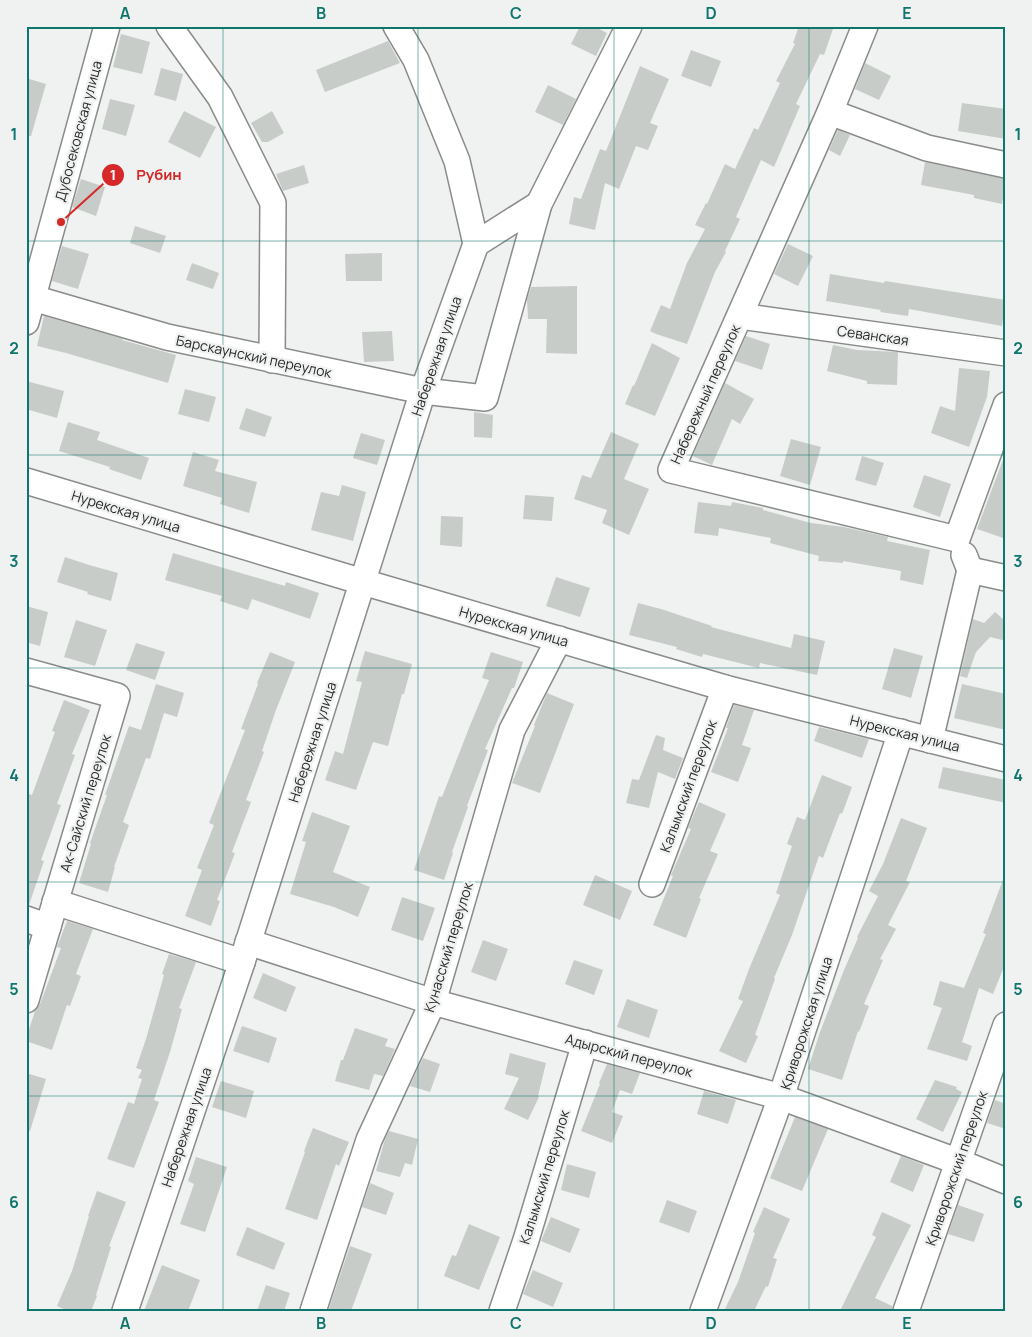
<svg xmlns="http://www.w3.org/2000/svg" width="1032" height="1337" viewBox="0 0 1032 1337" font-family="Manrope,sans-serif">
  <rect width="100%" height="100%" fill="#eff2f0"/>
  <!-- building -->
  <g fill="#c8ccc9">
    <polygon points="580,26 593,26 607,33 596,56 571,44"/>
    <polygon points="799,26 834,26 824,55 820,54 796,104 800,106 774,167 761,160 736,217 740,219 725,251 726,252 715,272 687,344 656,334 650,331 661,305 670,309 687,263 705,229 695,225 706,203 707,204 725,164 735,169 754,128 758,130 780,83 776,81 795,44 793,43"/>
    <polygon points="121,34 150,42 142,74 113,67"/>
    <polygon points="388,41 400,63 325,92 316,70"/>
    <polygon points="691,50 721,61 711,87 681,76"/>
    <polygon points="865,63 891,76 879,100 855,89"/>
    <polygon points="640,66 669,79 650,123 658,126 648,150 636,146 619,189 605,183 595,230 569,224 574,197 581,199 600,149 606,151"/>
    <polygon points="161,68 183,74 176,101 154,95"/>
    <polygon points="26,78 46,84 31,136 26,136"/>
    <polygon points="548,85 576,99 563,125 535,112"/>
    <polygon points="110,99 135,105 126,136 102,129"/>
    <polygon points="962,103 1006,109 1006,139 958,131"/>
    <polygon points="184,111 216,127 200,158 168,142"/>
    <polygon points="272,111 284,133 268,142 262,142 251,123"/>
    <polygon points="838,130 850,135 840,156 829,150"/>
    <polygon points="925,162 1006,179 1002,204 974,198 974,195 921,185"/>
    <polygon points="304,165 309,183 283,191 276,174"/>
    <polygon points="81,179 105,187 96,216 72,207"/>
    <polygon points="135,226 166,236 160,253 130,243"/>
    <polygon points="788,244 813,256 798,286 774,274"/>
    <polygon points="62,246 89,254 78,289 52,281"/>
    <polygon points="382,253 382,281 346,281 345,254"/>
    <polygon points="192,263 219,273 213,289 186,280"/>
    <polygon points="830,274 884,283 885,281 1006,300 1002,326 909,309 908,316 880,312 881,310 826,301"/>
    <polygon points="577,286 577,354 546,353 547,319 528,319 527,299 531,287"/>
    <polygon points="44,316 123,339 122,340 176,355 168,383 66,353 37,346"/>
    <polygon points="392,331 394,361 364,362 362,332"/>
    <polygon points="746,336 770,344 762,370 735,361"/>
    <polygon points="652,343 680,358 655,416 625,404 633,385 634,386"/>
    <polygon points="833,345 857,350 898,352 897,385 867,384 867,381 827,371"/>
    <polygon points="959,368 990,371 987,397 969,447 931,433 940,406 955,411"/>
    <polygon points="26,381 64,391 57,418 26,409"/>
    <polygon points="725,383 754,399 740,424 732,419 712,465 693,456"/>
    <polygon points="185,389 216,397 209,422 178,414"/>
    <polygon points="246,408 272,417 265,437 239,429"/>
    <polygon points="474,412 493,415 492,438 474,437"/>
    <polygon points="68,422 100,432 97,440 149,458 141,480 109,469 110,467 59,451"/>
    <polygon points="611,432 639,444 624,479 649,489 629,535 602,523 607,510 574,499 582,475 591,478"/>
    <polygon points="361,433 385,440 377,465 353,458"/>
    <polygon points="791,439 821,447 810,485 780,476"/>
    <polygon points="193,452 219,460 215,471 257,482 249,513 220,504 222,498 183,486"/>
    <polygon points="862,456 884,463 876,486 855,480"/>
    <polygon points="1004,457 1006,457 1006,539 977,529"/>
    <polygon points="924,475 951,484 940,517 913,507"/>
    <polygon points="342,485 366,492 353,541 311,530 321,492 339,496"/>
    <polygon points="525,495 554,497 552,521 523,519"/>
    <polygon points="698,502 731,506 732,502 763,508 763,510 811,523 844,527 888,537 887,541 930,550 923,585 900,580 901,571 843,561 843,563 818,561 819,556 770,543 771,538 719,528 718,536 694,533"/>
    <polygon points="441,516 463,517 462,547 440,545"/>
    <polygon points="173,553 285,586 286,582 319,593 310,619 252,599 248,610 220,601 222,596 165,580"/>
    <polygon points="65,557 89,565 118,573 111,601 87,594 88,592 57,582"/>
    <polygon points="556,577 590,588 580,617 546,606"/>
    <polygon points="638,603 661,609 712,626 711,627 791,648 794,634 825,641 817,675 760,663 759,668 703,654 702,657 676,649 677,647 629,635"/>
    <polygon points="26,606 48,612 40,646 26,642"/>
    <polygon points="995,612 1004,620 1006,621 1006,641 990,637 976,652 967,678 960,676 973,619 984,623"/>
    <polygon points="76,620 107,630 95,666 64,657"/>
    <polygon points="136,643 165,652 155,680 126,670"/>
    <polygon points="894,648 923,656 911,698 882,689"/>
    <polygon points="365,651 412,664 404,694 402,694 388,746 373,742 356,790 325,780 335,751 343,754 362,682 356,681"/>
    <polygon points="270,652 295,662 276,710 262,751 264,752 246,800 251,802 232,852 235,853 217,900 220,901 211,926 185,916 202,870 197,868 214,825 209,823 245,730 241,729 258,684 257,683"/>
    <polygon points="491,652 523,662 514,688 512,688 485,749 488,750 467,806 468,807 452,852 453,853 444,880 414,870 439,796 442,797 471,723 489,680 482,678"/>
    <polygon points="156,684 184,693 177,717 164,713 150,759 146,758 123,822 129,825 114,867 115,867 108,892 79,883 91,844 90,843 107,795 105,795 129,726 141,730"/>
    <polygon points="962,684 1006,694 1006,730 954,718"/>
    <polygon points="547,693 574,704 540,793 512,783 535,726 534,725"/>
    <polygon points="64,700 90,710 72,754 75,755 57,804 61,805 41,860 44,861 29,905 26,904 26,793 32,795 55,732 52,731"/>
    <polygon points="734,705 754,710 742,745 751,748 738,782 711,772 728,728 726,728"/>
    <polygon points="819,727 869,739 862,758 814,741"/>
    <polygon points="656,735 665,738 663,750 683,758 675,779 658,772 649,808 626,803 632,779 639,780"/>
    <polygon points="943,767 1006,780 1006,803 938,788"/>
    <polygon points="822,775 852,787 842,814 840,813 823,858 819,856 792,935 774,978 775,979 755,1035 758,1036 746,1063 719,1051 743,1001 738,999 749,969 780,895 776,893 792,846 787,844 797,817 805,820"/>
    <polygon points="699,802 726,814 710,851 718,854 699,898 701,899 686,938 653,925 673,876 671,875 691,829 688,828"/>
    <polygon points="312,812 350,826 333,872 370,887 358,917 334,907 290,894 306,842 302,841"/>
    <polygon points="901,818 927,828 906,881 910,882 888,925 896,929 880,959 883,960 864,1004 869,1006 859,1032 858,1031 842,1080 808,1069 820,1032 844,970 858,938 857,937 878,896 869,891 883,864"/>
    <polygon points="595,875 632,891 620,920 583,905"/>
    <polygon points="1004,877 1006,877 1006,962 993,994 979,988 962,1042 972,1046 967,1061 927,1049 942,1008 933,1005 940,981 964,988 986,934 983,933"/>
    <polygon points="402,897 435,908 423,941 391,930"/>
    <polygon points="67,921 93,929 76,974 81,976 70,1006 67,1005 52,1050 26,1041 26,1039 35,1011 40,1004 61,948 57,947"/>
    <polygon points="483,940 508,949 496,981 471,972"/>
    <polygon points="169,954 196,962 179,1008 182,1009 170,1052 154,1100 159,1102 134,1168 107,1159 128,1102 134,1104 142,1079 138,1078 142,1070 136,1068 146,1039 164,975 162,974"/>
    <polygon points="574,960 603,970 594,995 565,984"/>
    <polygon points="263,973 296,987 286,1012 253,998"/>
    <polygon points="627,999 658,1010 649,1038 617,1027"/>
    <polygon points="242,1026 277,1038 269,1063 233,1051"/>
    <polygon points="355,1028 388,1039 385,1046 395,1049 383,1076 374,1074 369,1090 335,1081 341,1060 343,1060"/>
    <polygon points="510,1053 546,1063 538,1096 539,1097 528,1120 504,1109 519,1078 505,1074"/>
    <polygon points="423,1058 440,1064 430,1092 410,1086"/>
    <polygon points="607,1064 640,1073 632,1094 620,1090 612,1112 623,1116 612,1143 581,1131 600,1084 599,1083"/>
    <polygon points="26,1073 46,1079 30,1131 26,1130"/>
    <polygon points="935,1080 957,1087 956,1089 962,1092 943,1132 916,1119"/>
    <polygon points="221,1081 254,1091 246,1118 212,1107"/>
    <polygon points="704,1091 736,1100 728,1124 697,1114"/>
    <polygon points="995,1100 1006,1104 1006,1129 987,1123"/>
    <polygon points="795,1117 828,1129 802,1191 770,1178"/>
    <polygon points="313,1128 349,1142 339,1166 336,1164 317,1220 285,1209 305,1152 304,1151"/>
    <polygon points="389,1131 418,1139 412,1165 405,1163 400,1177 376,1171 385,1139"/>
    <polygon points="901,1156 924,1165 913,1192 890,1182"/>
    <polygon points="196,1157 227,1167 205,1232 180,1224 194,1184 188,1181"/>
    <polygon points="567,1164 596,1172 589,1198 561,1190"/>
    <polygon points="370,1183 394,1193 386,1215 362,1207"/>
    <polygon points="97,1191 126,1202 109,1246 111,1247 96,1295 97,1296 91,1311 68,1311 57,1306 72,1271 89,1216 88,1216"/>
    <polygon points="667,1200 697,1211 689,1233 659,1222"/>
    <polygon points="958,1205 984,1214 974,1242 948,1234"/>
    <polygon points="764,1207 790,1219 773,1258 777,1259 768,1287 766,1286 754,1311 724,1311 738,1282 755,1233 753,1232"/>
    <polygon points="882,1212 911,1225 875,1298 892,1306 892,1311 840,1311 876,1237 872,1235"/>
    <polygon points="551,1217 580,1229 570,1253 541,1241"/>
    <polygon points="469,1224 500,1237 479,1290 444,1276 452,1255 456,1256"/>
    <polygon points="247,1227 285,1243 274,1270 236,1255"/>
    <polygon points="350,1246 372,1254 351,1311 328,1311"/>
    <polygon points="162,1265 200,1280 188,1311 144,1311"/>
    <polygon points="533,1270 563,1283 553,1307 523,1294"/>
    <polygon points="266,1285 290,1293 284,1311 257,1311"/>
  </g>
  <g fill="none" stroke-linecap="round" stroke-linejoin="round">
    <defs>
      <g id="minor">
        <polyline points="169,26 220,97 273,203 272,360"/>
        <polyline points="396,26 416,60 457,161 476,244"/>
        <polyline points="865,26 830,112 671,470 957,539 1006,405"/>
        <polyline points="830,112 927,148 1006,165"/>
        <polyline points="26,296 167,337 423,391 485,398 539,204 629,26"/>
        <polyline points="740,316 1006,353"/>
        <polyline points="26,322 107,26"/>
        <polyline points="26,481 363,582 725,688 1006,759"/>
        <polyline points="964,555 970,570 1006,578"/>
        <polyline points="26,671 117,696 26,1000"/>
        <polyline points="930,740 970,570"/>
        <polyline points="652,884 725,688"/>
        <polyline points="55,902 242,962"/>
        <polyline points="26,919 48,927"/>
        <polyline points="248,942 433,1002 781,1097 959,1162 1006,1181"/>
        <polyline points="125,1311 242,962 423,391 476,244 539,204"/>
        <polyline points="313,1311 369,1140 433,1002 512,730 559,639"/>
        <polyline points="502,1311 526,1240 585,1043"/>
        <polyline points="703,1311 781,1097 901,732"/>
        <polyline points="906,1311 1006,1025"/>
      </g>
    </defs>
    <!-- minor casing -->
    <use href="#minor" stroke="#898c89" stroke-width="28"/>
    <!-- minor -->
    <use href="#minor" stroke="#fff" stroke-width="25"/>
  </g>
  <!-- grid -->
  <path fill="none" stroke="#0f766e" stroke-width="1" stroke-opacity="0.55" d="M 223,26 L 223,1311M 418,26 L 418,1311M 614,26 L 614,1311M 809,26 L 809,1311M 26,241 L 1006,241M 26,455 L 1006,455M 26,668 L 1006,668M 26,882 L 1006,882M 26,1096 L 1006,1096"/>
  <g text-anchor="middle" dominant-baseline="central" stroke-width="4.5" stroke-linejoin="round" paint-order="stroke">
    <!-- street labels -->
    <g font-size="14" fill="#272827" stroke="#eff2f0">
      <text transform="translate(78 131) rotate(-75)">Дубосековская улица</text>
      <text transform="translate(873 335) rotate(8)">Севанская</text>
      <text transform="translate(254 356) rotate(12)">Барскаунский переулок</text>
      <text transform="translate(436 356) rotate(-71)">Набережная улица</text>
      <text transform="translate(705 394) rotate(-66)">Набережный переулок</text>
      <text transform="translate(126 511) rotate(17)">Нурекская улица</text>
      <text transform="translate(514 626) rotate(16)">Нурекская улица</text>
      <text transform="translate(905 733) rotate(14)">Нурекская улица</text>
      <text transform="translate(312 742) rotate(-72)">Набережная улица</text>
      <text transform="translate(688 786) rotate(-70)">Калымский переулок</text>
      <text transform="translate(85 803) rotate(-73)">Ак-Сайский переулок</text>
      <text transform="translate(448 947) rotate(-73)">Кунасский переулок</text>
      <text transform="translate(806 1023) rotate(-72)">Криворожская улица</text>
      <text transform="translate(629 1055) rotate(15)">Адырский переулок</text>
      <text transform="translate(186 1127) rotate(-71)">Набережная улица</text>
      <text transform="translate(956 1168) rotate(-71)">Криворожский переулок</text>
      <text transform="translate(544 1177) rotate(-73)">Калымский переулок</text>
    </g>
  </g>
  <!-- callouts -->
  <path fill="none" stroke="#d62828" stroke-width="2" d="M61 222L113 175"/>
  <g fill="#d62828" stroke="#eff2f0" stroke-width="2">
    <circle cx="61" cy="222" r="5"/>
    <circle cx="113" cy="175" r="12"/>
  </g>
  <g font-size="15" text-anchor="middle" font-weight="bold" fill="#fff">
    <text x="113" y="180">1</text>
  </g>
  <g font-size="15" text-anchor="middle" font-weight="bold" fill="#d62828" stroke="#eff2f0" stroke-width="4.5" stroke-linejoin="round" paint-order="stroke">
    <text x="159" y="180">Рубин</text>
  </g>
  <!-- border -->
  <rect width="1032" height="1337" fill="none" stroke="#eff2f0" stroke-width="55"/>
  <rect x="28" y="28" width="976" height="1282" fill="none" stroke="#0f766e" stroke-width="2"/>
  <g font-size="16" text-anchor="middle" font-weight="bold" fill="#0f766e">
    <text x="125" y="19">A</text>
    <text x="321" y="19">B</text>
    <text x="516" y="19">C</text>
    <text x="711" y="19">D</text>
    <text x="907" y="19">E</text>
    <text x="14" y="140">1</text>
    <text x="1018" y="140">1</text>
    <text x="14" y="354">2</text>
    <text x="1018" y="354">2</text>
    <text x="14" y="567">3</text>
    <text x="1018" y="567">3</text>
    <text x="14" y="781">4</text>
    <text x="1018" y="781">4</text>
    <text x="14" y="995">5</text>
    <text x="1018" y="995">5</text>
    <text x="14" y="1208">6</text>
    <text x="1018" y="1208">6</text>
    <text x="125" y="1329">A</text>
    <text x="321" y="1329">B</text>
    <text x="516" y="1329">C</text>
    <text x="711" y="1329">D</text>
    <text x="907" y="1329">E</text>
  </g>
</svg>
